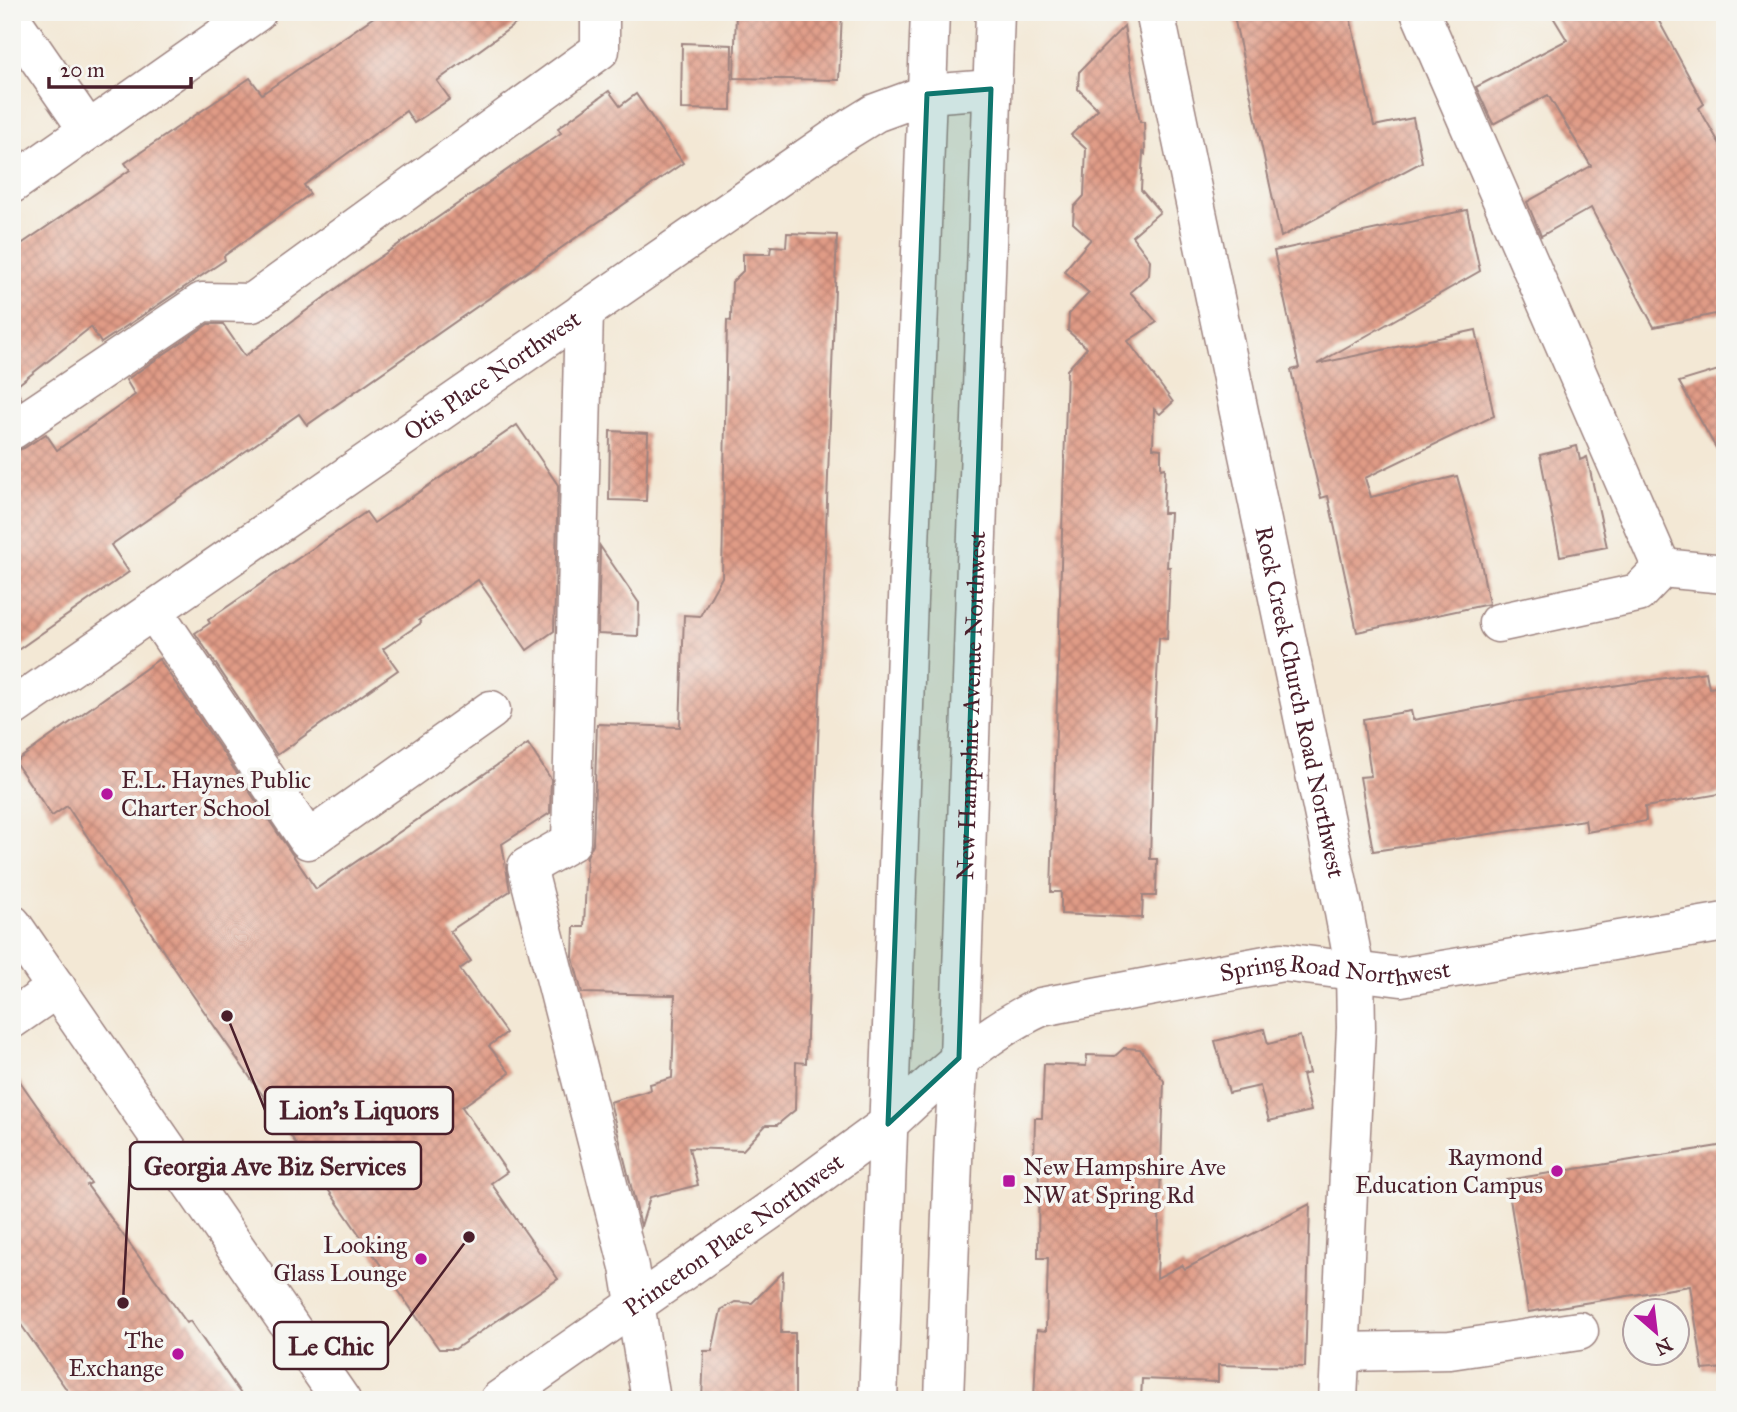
<svg xmlns="http://www.w3.org/2000/svg" width="1737" height="1412" viewBox="0 0 1737 1412" font-family="'IM FELL Great Primer',serif">
  <defs>
    <pattern id="building-cross-hatch" width="8" height="8" patternUnits="userSpaceOnUse" patternTransform="scale(1.75)"><rect width="8" height="8" fill="#e09b86"/><path d="M0 0l8 8M0 8l8-8" fill="none" stroke="#b87e6e"/></pattern>
  </defs>
  <rect width="100%" height="100%" fill="#f6f6f2"/>
  <filter id="ink" filterUnits="userSpaceOnUse"><feTurbulence type="fractalNoise" baseFrequency=".0143" numOctaves="2"/><feDisplacementMap in="SourceGraphic" scale="14" xChannelSelector="R" yChannelSelector="G"/><feConvolveMatrix kernelMatrix="1 2 1 2 8 2 1 2 1" color-interpolation-filters="sRGB"/></filter>
  <filter id="wash" filterUnits="userSpaceOnUse"><feTurbulence type="fractalNoise" baseFrequency=".00686" numOctaves="4" result="noise"/><feDisplacementMap in="SourceGraphic" scale="28" xChannelSelector="R" yChannelSelector="G"/><feGaussianBlur stdDeviation="1.57" result="paint"/><feColorMatrix in="noise" values="0 0 0 0 0 0 0 0 0 0 0 0 0 0 0 0 0 1.4 0 .05"/><feComposite in="paint" operator="in"/></filter>
  <g filter="url(#wash)">
    <rect width="100%" height="100%" fill="#f3e8d5"/>
    <g id="blocks">
      <!-- building -->
      <g fill="url(#building-cross-hatch)">
        <polygon points="381,12 532,12 437,81 450,99 414,123 406,111 304,185 310,194 224,256 225,260 101,343 91,327 14,388 21,398 12,403 12,264 20,258 14,249 130,170 125,163 250,78 262,94"/>
        <polygon points="736,12 842,12 839,80 734,78"/>
        <polygon points="1233,12 1349,12 1374,126 1413,118 1422,162 1281,237"/>
        <polygon points="1550,12 1654,12 1704,104 1699,108 1725,153 1725,312 1654,327 1591,208 1541,236 1527,202 1591,166 1548,95 1493,124 1476,87 1567,40"/>
        <polygon points="1124,26 1140,122 1144,122 1145,154 1143,152 1141,190 1160,212 1132,236 1150,260 1149,275 1130,292 1157,322 1128,341 1173,402 1160,414 1154,409 1153,448 1161,449 1161,469 1165,468 1163,513 1170,513 1167,567 1170,567 1167,639 1159,638 1153,759 1150,859 1157,859 1156,896 1143,896 1142,918 1061,914 1061,892 1051,892 1067,370 1087,348 1068,331 1069,314 1089,293 1064,271 1091,239 1073,223 1074,207 1084,196 1086,149 1071,135 1098,109 1078,89 1079,72"/>
        <polygon points="682,43 732,45 731,110 681,109"/>
        <polygon points="609,91 620,106 636,94 683,163 307,425 299,414 111,545 129,572 12,654 12,452 24,448 46,434 57,450 135,395 126,380 208,324 223,324 245,356 364,268 561,133 558,128"/>
        <polygon points="1467,210 1480,271 1317,364 1476,330 1494,416 1365,478 1371,497 1457,476 1481,563 1489,604 1357,632 1328,496 1321,498 1297,398 1291,370 1299,368 1274,251"/>
        <polygon points="787,233 837,235 806,1063 796,1062 795,1110 777,1125 766,1125 743,1150 689,1148 698,1185 650,1197 641,1226 610,1102 651,1090 650,1084 672,1078 675,995 582,993 573,958 574,927 584,927 587,856 593,844 597,724 680,727 684,615 700,616 722,577 727,320 731,321 732,282 743,271 743,254 770,254 771,246 786,247"/>
        <polygon points="1725,368 1725,464 1679,382"/>
        <polygon points="517,425 558,485 554,631 527,650 478,580 419,620 421,623 383,649 398,670 277,755 195,633 210,623 208,620 366,512 374,523"/>
        <polygon points="610,431 648,433 646,501 609,500"/>
        <polygon points="1577,446 1580,460 1587,457 1607,547 1560,556 1540,455"/>
        <polygon points="600,546 639,603 638,636 598,634"/>
        <polygon points="159,659 316,889 528,744 551,779 550,813 502,844 510,891 450,931 471,961 460,969 506,1033 489,1046 510,1073 462,1107 507,1172 491,1183 558,1279 455,1349 439,1349 183,981 67,806 52,816 15,762"/>
        <polygon points="1706,672 1709,688 1725,686 1725,793 1645,807 1646,821 1587,832 1585,820 1373,851 1360,777 1371,776 1363,719 1411,711 1413,720 1532,698"/>
        <polygon points="1264,1029 1268,1044 1300,1036 1309,1073 1302,1075 1311,1111 1269,1121 1260,1086 1229,1093 1215,1041"/>
        <polygon points="1124,1048 1140,1049 1164,1081 1157,1278 1182,1265 1185,1269 1310,1204 1305,1367 1218,1365 1218,1382 1142,1379 1141,1400 1034,1400 1037,1330 1046,1331 1048,1258 1038,1258 1039,1158 1034,1158 1035,1118 1042,1118 1044,1064 1086,1066 1087,1055 1115,1056"/>
        <polygon points="12,1070 91,1183 87,1185 187,1323 190,1321 245,1400 74,1400 12,1312"/>
        <polygon points="1725,1145 1725,1368 1703,1370 1690,1286 1528,1312 1507,1180"/>
        <polygon points="783,1272 781,1333 795,1333 795,1400 702,1400 704,1351 712,1351 721,1310 735,1302 752,1303"/>
      </g>
    </g>
  </g>
  <g filter="url(#ink)">
    <use href="#blocks" fill-opacity="0" stroke="#9e8480" stroke-width="2"/>
    <g fill="none" stroke-linecap="round" stroke-linejoin="round">
      <defs>
        <g id="minor">
          <path id="s1" d="M 1155,12 L 1343,907 L 1355,971 L 1356,1028 L 1338,1400"/>
          <polyline points="1420,12 1662,568 1638,593 1498,623"/>
          <polyline points="12,20 88,130"/>
          <polyline points="12,184 257,12"/>
          <polyline points="584,311 571,842 527,867 629,1267 651,1400"/>
          <polyline points="12,430 202,302 252,303 600,50 600,12"/>
          <polyline points="1662,568 1725,574"/>
          <polyline points="153,610 308,840 491,710"/>
          <path id="s2" d="M 12,708 L 841,134 L 875,113 L 927,94 L 991,89"/>
          <polyline points="12,1019 57,988"/>
          <path id="s3" d="M 888,1124 C 935,1080 982,1034 1041,1007 L 1282,962 L 1401,977 L 1725,922"/>
          <polyline points="1341,1352 1450,1350 1579,1331"/>
        </g>
        <g id="major">
          <path id="s4" d="M 499,1400 L 782,1202 L 888,1124"/>
          <polyline points="878,1400 930,12"/>
          <path id="s5" d="M 944,1400 L 954,1135 L 959,1058 L 995,12"/>
        </g>
        <polyline id="highway" points="12,924 341,1400"/>
      </defs>
      <!-- minor casing -->
      <use href="#minor" stroke="#9e8480" stroke-width="41"/>
      <!-- major casing -->
      <use href="#major" stroke="#9e8480" stroke-width="41"/>
      <!-- highway casing -->
      <use href="#highway" stroke="#9e8480" stroke-width="41"/>
      <!-- minor -->
      <use href="#minor" stroke="#fff" stroke-width="38"/>
      <!-- major -->
      <use href="#major" stroke="#fff" stroke-width="38"/>
      <!-- highway -->
      <use href="#highway" stroke="#fff" stroke-width="38"/>
    </g>
  </g>
  <!-- marked area -->
  <path fill="#0f766e" fill-opacity="0.2" stroke="#0f766e" stroke-width="5" stroke-linejoin="round" d="M 991,89 L 959,1058 L 888,1124 L 927,94 Z"/>
  <!-- markers -->
  <g fill="#b5179e" stroke="#f6f6f2" stroke-width="2.5">
    <circle cx="107" cy="794" r="7"/>
    <circle cx="1557" cy="1171" r="7"/>
    <rect x="1002" y="1174" width="14" height="14" rx="3.5"/>
    <circle cx="421" cy="1259" r="7"/>
    <circle cx="178" cy="1354" r="7"/>
  </g>
  <g text-anchor="middle" dominant-baseline="central" stroke-width="7" stroke-linejoin="round" paint-order="stroke">
    <!-- street labels -->
    <g font-size="24" fill="#4a1f2b" stroke="#f6f6f2">
      <text stroke="none"><textPath href="#s2" startOffset="584">Otis Place Northwest</textPath></text>
      <text stroke="none"><textPath href="#s1" startOffset="705">Rock Creek Church Road Northwest</textPath></text>
      <text stroke="none"><textPath href="#s5" startOffset="695">New Hampshire Avenue Northwest</textPath></text>
      <text stroke="none"><textPath href="#s3" startOffset="492">Spring Road Northwest</textPath></text>
      <text stroke="none"><textPath href="#s4" startOffset="287">Princeton Place Northwest</textPath></text>
    </g>
    <!-- poi labels -->
    <g font-size="24" fill="#4a1f2b" stroke="#f6f6f2" text-anchor="end">
      <text x="121" y="780" text-anchor="start">E.L. Haynes Public<tspan x="121" dy="28">Charter School</tspan></text>
      <text x="1543" y="1157">Raymond<tspan x="1543" dy="28">Education Campus</tspan></text>
      <text x="1023" y="1167" text-anchor="start">New Hampshire Ave<tspan x="1023" dy="28">NW at Spring Rd</tspan></text>
      <text x="407" y="1245">Looking<tspan x="407" dy="28">Glass Lounge</tspan></text>
      <text x="164" y="1340">The<tspan x="164" dy="28">Exchange</tspan></text>
    </g>
  </g>
  <!-- callouts -->
  <path fill="none" stroke="#4a1f2b" stroke-width="2.5" d="M227 1016L265 1110M123 1303L130 1166M469 1237L388 1346"/>
  <g fill="#4a1f2b" stroke="#f6f6f2" stroke-width="2.5">
    <circle cx="227" cy="1016" r="7"/>
    <circle cx="123" cy="1303" r="7"/>
    <circle cx="469" cy="1237" r="7"/>
  </g>
  <g fill="#f6f6f2" stroke="#4a1f2b" stroke-width="2.5">
    <rect x="265" y="1087" width="188" height="47" rx="7"/>
    <rect x="130" y="1142" width="291" height="47" rx="7"/>
    <rect x="274" y="1322" width="114" height="47" rx="7"/>
  </g>
  <g font-size="26" text-anchor="middle" font-weight="bold" fill="#4a1f2b">
    <text x="359" y="1119">Lion's Liquors</text>
    <text x="275" y="1175">Georgia Ave Biz Services</text>
    <text x="331" y="1355">Le Chic</text>
  </g>
  <!-- margin -->
  <rect width="1737" height="1412" fill="none" stroke="#f6f6f2" stroke-width="42"/>
  <!-- north arrow -->
  <g transform="translate(1656 1332) rotate(152)"><circle r="33" fill="#f6f6f2" stroke="#b1a0a2" stroke-width="2"/>
  <path d="M0-5L12 26L0 18L-12 26Z" fill="#b5179e"/>
  <text y="-10" font-size="19" font-weight="bold" text-anchor="middle" fill="#4a1f2b">N</text>
  </g>
  <!-- scale -->
  <path d="M49 77v10h142v-10" fill="none" stroke="#4a1f2b" stroke-width="3.5"/>
  <text x="60" y="77" font-size="21" fill="#4a1f2b" stroke="#f6f6f2" stroke-width="5" paint-order="stroke">20 m</text>
</svg>
